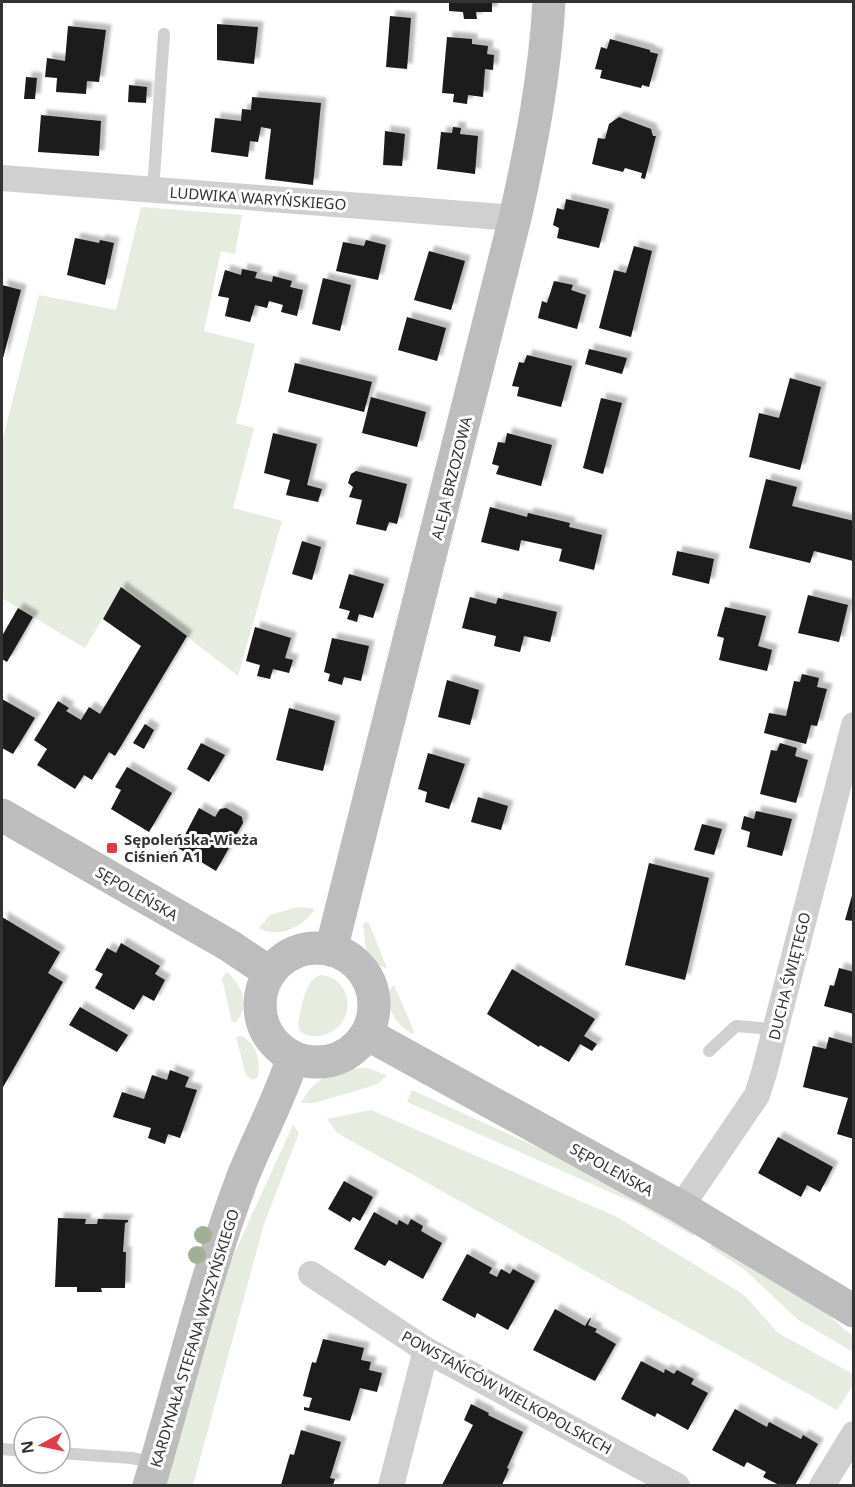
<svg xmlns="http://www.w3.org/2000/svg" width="855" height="1487" viewBox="0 0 855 1487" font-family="'Noto Sans',sans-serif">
  <defs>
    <filter id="shadow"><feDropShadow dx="5.5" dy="-5.5" stdDeviation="1.5" flood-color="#0004"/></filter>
  </defs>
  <rect width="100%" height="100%" fill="#fff"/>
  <!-- green -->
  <g fill="#e6ecdf">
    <polygon points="141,207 242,215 235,254 221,251 204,331 255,344 236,423 254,428 233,508 282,521 238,676 122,586 85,648 2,598 2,442 39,295 116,310"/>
    <path d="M 298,907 L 315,909 C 303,927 279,939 259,928 L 270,915 Z"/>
    <path d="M 365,922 L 369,923 L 387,968 C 363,963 366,944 363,925 Z"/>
    <path d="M 227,972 C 242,986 251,1005 236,1022 L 232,1022 L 223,983 L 222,978 Z"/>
    <path d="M 321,975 C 358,979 356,1033 317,1036 C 309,1036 304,1035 299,1030 L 298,1023 C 302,1009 304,979 321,975 Z"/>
    <path d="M 394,985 L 414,1031 L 413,1034 C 398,1026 387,1010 387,993 Z"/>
    <path d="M 242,1036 C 258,1046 260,1060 258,1077 L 253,1080 L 246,1075 L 236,1037 Z"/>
    <path d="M 367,1068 L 387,1075 L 380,1082 L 372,1086 L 314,1103 L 301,1103 C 316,1075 336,1069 367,1068 Z"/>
    <polygon points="412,1090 570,1162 697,1230 693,1236 637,1204 407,1102"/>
    <polygon points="371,1110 617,1217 744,1295 778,1333 853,1374 853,1386 837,1410 337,1133 327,1119"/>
    <polygon points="293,1125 299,1133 264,1224 193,1485 162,1486 223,1278"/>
    <polygon points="712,1243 805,1293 845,1330 853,1335 853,1352 797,1319 745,1270 710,1247"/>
  </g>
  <!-- building -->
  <g fill="#1a1a1a" filter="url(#shadow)">
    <polygon points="449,2 492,2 492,12 476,12 477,19 464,19 463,12 449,11"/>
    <polygon points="390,16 411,18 407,69 386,67"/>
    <polygon points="217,24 258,27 254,64 217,60"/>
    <polygon points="68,26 106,30 99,82 87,81 86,94 56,92 57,78 45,77 47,58 65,61"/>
    <polygon points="447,37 472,39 472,44 488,46 487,54 494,55 493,70 485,69 483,97 468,95 467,104 453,102 454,94 442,93"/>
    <polygon points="610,39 650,50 650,52 658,54 649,87 642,85 641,88 600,78 602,70 595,69 601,47 607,49"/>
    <polygon points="26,77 37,78 35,99 24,99"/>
    <polygon points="129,85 147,87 146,103 128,102"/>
    <polygon points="252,97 321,103 313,185 265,179 271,129 261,127 258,142 250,141 248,157 211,152 215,118 241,121 242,109 251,110"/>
    <polygon points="41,115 101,121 99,156 38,152"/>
    <polygon points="619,117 651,129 653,136 656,136 645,179 641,178 642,173 625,168 623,172 592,164 598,138 605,139 609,124"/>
    <polygon points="453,127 461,128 460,134 478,136 475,174 437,169 441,132 452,133"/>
    <polygon points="385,131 405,134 402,166 383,165"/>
    <polygon points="566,199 609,209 599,248 557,238 559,228 553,225 557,208 564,210"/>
    <polygon points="75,238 99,243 100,240 114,243 105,285 67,275"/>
    <polygon points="366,240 386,245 378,280 336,271 343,242 364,246"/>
    <polygon points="634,246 652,251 631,337 599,328 614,270 626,273"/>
    <polygon points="429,251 465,261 451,310 414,300"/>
    <polygon points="242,269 257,272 255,278 272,282 273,276 292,281 290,287 303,290 297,316 281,312 283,305 269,301 267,308 255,305 250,322 225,316 229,298 218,296 225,270 241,275"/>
    <polygon points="323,278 351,285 340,331 312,324"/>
    <polygon points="554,281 573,285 571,290 586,295 577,329 538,318 542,301 547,303"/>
    <polygon points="2,285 21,290 2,362"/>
    <polygon points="407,317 446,328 437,361 398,350"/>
    <polygon points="589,349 627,358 622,374 585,364"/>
    <polygon points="527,355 572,366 561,407 517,396 519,387 512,386 519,362 524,363"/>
    <polygon points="295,363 372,382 364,412 288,392"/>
    <polygon points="790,378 821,387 800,470 749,457 759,413 779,418"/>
    <polygon points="371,397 426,412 417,447 362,433"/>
    <polygon points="601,398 622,403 603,474 583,468"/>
    <polygon points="273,433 317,444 307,485 322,489 318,502 286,495 290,480 264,473"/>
    <polygon points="507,433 552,445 541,486 496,474 499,466 492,464 498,442 505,443"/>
    <polygon points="356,471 407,484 397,524 389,522 386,531 356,524 362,500 349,497 353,487 348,483 351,474"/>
    <polygon points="766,479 797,487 792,506 854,521 853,561 814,551 810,563 749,548"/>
    <polygon points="490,507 527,517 528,513 545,517 570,523 569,527 602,535 594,570 559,561 562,549 521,540 519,551 481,542"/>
    <polygon points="302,541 321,547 312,580 292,574"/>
    <polygon points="677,551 714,559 709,584 672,575"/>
    <polygon points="349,574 384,584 373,618 359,614 357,622 347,619 350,611 339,608"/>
    <polygon points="121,587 187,636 115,756 109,752 92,780 84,775 75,789 37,765 47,749 34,740 58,701 69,708 66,711 81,720 89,707 100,714 141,646 103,619"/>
    <polygon points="808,595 848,605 839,642 798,633"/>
    <polygon points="470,597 496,604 498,598 557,612 550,642 524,636 520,652 494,646 496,636 462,628"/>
    <polygon points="725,607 766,616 758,646 772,650 767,671 719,660 724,638 717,636"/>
    <polygon points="18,608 33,617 7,662 2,659 2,636"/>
    <polygon points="255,627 291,638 285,658 293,660 289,673 273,669 270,679 257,676 260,665 246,661"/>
    <polygon points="332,638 369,646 361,681 344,677 342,685 328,681 330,674 324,672"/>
    <polygon points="802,674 819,678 817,687 827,689 817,726 811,725 806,744 764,733 769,713 786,716 794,681 800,682"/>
    <polygon points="447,680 479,690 470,725 438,717"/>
    <polygon points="2,699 35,718 13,754 2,748"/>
    <polygon points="289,708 335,721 323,771 276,760"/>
    <polygon points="145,724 154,730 144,749 133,743"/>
    <polygon points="201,743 225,755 209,782 187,769"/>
    <polygon points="780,743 797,748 795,756 808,760 796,803 760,794 771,750 777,751"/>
    <polygon points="428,753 465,764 449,809 425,802 427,792 418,789"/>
    <polygon points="127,767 172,793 149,832 111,809 121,790 115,787"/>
    <polygon points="478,797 508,806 501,830 471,822"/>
    <polygon points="199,808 215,817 220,809 226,808 242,817 243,823 216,871 178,848"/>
    <polygon points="756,811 792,819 782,856 747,847 750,832 741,829 744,816 754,819"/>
    <polygon points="702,824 722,829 714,855 694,850"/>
    <polygon points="649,863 709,878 685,980 625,965"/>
    <polygon points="853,892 854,892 854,921 845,920"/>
    <polygon points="2,917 60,952 48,973 63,982 2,1089"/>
    <polygon points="121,943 160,966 155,974 165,980 154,1001 143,995 134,1010 95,988 103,974 95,970 107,948 116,953"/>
    <polygon points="839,968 854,972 854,1014 824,1006 830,985 834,986"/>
    <polygon points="512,969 595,1019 584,1036 597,1044 592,1051 580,1044 569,1062 540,1045 539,1047 487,1014"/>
    <polygon points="80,1007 128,1035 117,1052 69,1025"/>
    <polygon points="829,1037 854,1044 854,1139 837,1134 848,1098 803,1087 813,1046 826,1049"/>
    <polygon points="170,1070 189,1077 185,1087 197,1090 180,1138 168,1134 165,1144 148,1138 151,1128 113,1117 122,1092 144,1099 152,1075 167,1080"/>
    <polygon points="778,1137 833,1167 820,1192 807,1185 801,1197 758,1173"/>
    <polygon points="344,1181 373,1197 360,1221 353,1217 350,1222 328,1209"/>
    <polygon points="374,1212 397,1225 399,1220 408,1225 411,1219 423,1226 421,1231 442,1243 423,1279 389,1260 385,1266 354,1249"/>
    <polygon points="58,1218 86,1219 85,1224 97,1224 98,1219 128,1220 128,1222 125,1223 123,1252 126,1252 125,1288 101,1288 102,1292 77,1292 77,1287 55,1287"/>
    <polygon points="467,1254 492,1268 489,1273 497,1277 501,1269 510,1274 513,1269 535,1281 508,1330 477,1313 475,1318 442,1300"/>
    <polygon points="555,1309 585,1326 590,1318 591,1318 588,1325 597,1329 595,1332 616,1344 595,1381 533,1350"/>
    <polygon points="323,1339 364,1348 361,1360 371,1362 369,1370 382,1373 377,1392 360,1388 350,1421 304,1410 304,1407 309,1408 312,1398 303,1396 312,1362 316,1363"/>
    <polygon points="641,1361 664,1373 665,1369 674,1374 677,1370 694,1379 691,1384 708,1393 688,1430 657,1413 655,1417 621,1399"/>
    <polygon points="471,1404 489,1413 488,1415 523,1432 507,1468 509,1469 502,1485 442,1485 473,1425 464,1420"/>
    <polygon points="735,1409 767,1427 769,1422 801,1439 803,1435 818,1444 795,1485 779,1485 763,1477 766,1472 747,1462 744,1467 712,1450"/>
    <polygon points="301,1430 341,1442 330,1478 335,1479 333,1485 281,1485 290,1454 294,1455"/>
  </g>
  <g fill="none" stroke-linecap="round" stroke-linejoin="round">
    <!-- lane -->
    <g stroke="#d0d0d0" stroke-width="12">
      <polyline points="153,190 164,34"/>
      <polyline points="709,1051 736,1026 760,1028 774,1033"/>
      <polyline points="2,1449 24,1451"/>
      <polyline points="60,1453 131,1458 154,1462"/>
    </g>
    <!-- street -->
    <g stroke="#d0d0d0" stroke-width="26">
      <polyline points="2,178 515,218"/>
      <polyline points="681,1207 757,1095 764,1073 854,725"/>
      <polyline points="311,1274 426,1350 677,1486"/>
      <polyline points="391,1486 426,1350"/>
      <polyline points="822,1486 854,1434"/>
    </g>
    <!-- secondary -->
    <g stroke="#bdbdbd" stroke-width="33">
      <polyline points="2,815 230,946 270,973"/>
      <circle cx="317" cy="1005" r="57"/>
      <path d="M 331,950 L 515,218 C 531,147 545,75 549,2"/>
      <polyline points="367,1034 681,1207 854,1311"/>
      <path d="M 149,1486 C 180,1383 204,1279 242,1179 C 258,1138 280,1099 293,1057"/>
    </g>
  </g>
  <!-- trees -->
  <g fill="#a2b095">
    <circle cx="203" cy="1235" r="9"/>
    <circle cx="197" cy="1255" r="9"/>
  </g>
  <!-- markers -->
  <rect fill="#e63946" stroke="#fff" stroke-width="2" x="106" y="842" width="12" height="12" rx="3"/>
  <g text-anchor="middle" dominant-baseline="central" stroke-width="6" stroke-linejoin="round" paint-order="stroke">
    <!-- street labels -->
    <g font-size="15" fill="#333" stroke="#fff">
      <text transform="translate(258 198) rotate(4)">LUDWIKA WARYŃSKIEGO</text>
      <text transform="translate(451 478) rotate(-76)">ALEJA BRZOZOWA</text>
      <text transform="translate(137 893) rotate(30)">SĘPOLEŃSKA</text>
      <text transform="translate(789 976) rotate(-76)">DUCHA ŚWIĘTEGO</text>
      <text transform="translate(612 1169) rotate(29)">SĘPOLEŃSKA</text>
      <text transform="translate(194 1338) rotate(-73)">KARDYNAŁA STEFANA WYSZYŃSKIEGO</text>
      <text transform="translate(507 1392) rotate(29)">POWSTAŃCÓW WIELKOPOLSKICH</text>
    </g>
    <!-- poi labels -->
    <g font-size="15" font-weight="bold" fill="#333" stroke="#fff" text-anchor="start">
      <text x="124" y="839">Sępoleńska-Wieża<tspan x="124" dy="17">Ciśnień A1</tspan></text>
    </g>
  </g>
  <!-- border -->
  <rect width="855" height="1487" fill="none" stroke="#333333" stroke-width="6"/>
  <!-- north arrow -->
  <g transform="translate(42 1445) rotate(262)"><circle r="28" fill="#ffffff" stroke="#adadad" stroke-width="1.5"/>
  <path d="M0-4.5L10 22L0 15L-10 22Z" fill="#e63946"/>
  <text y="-9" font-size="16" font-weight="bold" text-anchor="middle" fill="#333333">N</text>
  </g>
</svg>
